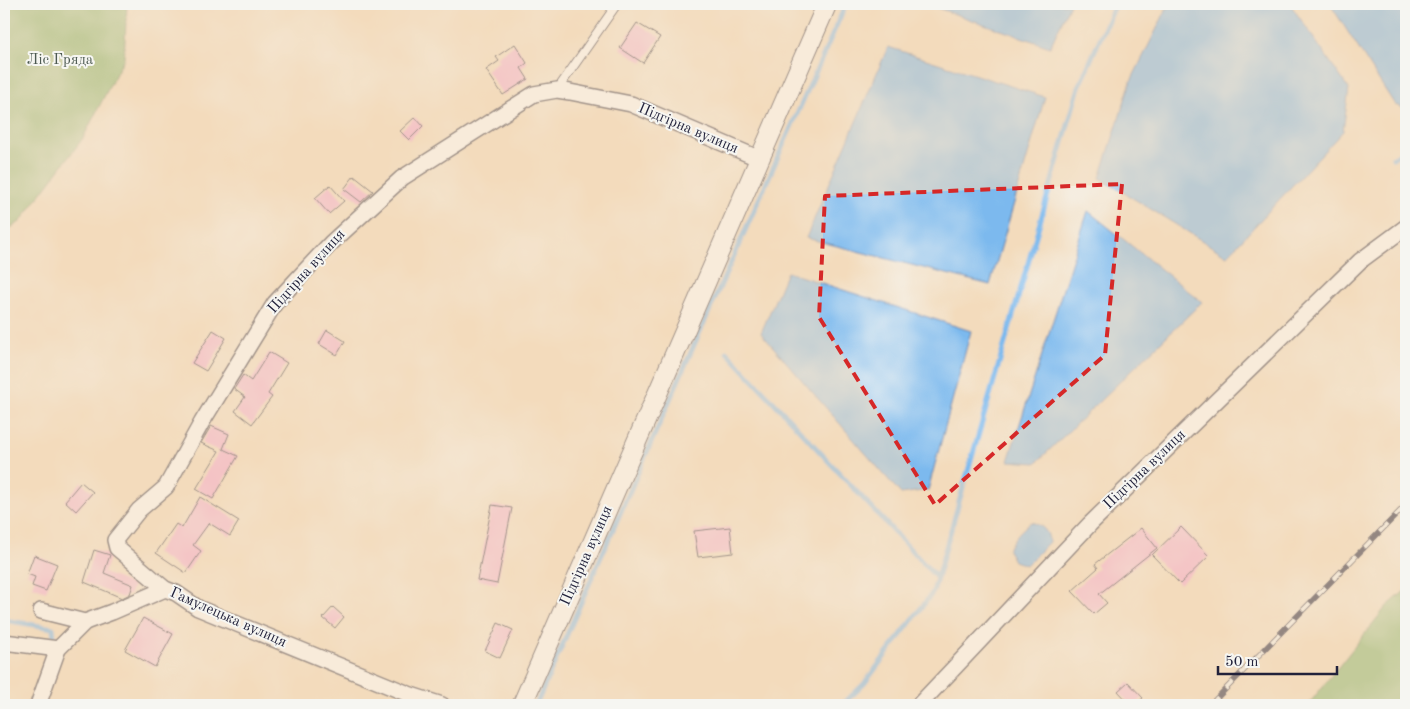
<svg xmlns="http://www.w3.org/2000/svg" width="1410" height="709" viewBox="0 0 1410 709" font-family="'Old Standard TT',serif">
  <rect width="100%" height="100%" fill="#f6f6f2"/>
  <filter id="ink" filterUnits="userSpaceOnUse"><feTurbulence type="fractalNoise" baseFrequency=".02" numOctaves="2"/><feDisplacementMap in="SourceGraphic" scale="10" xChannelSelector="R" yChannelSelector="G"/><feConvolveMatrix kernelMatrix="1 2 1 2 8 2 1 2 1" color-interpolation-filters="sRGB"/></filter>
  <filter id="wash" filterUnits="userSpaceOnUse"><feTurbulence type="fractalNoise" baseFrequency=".0096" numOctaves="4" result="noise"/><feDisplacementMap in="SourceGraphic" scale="20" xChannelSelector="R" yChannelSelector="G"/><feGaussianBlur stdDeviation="1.12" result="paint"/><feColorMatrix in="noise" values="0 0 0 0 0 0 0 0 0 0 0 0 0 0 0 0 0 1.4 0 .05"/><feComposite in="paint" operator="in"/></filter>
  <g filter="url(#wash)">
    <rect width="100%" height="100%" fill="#f3dbbc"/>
    <!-- forest -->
    <g fill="#8ab872" stroke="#566d56">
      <polygon points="4,4 127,4 124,58 83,138 20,222 4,232"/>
      <polygon points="1406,590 1406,705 1308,705 1386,607"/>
    </g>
    <!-- water -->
    <g fill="#7bb9ee" stroke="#4e6e94">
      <polygon points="926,4 1070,4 1050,47"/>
      <polygon points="1169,4 1290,4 1349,89 1343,131 1227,256 1100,178 1131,81"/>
      <polygon points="1330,4 1406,4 1406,109 1395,105"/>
      <polygon points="888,47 1045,97 990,285 806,238"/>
      <polygon points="1088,211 1202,302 1036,463 1008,461"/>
      <polygon points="787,272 971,331 928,490 901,494 761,333"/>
      <path d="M 1031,522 C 1042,525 1049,531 1049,542 L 1026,565 L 1014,561 L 1008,550 C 1013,538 1021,530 1031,522 Z"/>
    </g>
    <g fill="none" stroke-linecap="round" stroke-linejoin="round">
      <!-- stream -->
      <g stroke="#7bb9ee" stroke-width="5">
        <polyline points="1393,158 1406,149"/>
        <polyline points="727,352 937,578"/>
        <polyline points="4,620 53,628 54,638"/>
        <polyline points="536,705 683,370 846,4"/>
        <polyline points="842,705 864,684 933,592 1079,87 1115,4"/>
      </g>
    </g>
    <g id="blocks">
      <!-- building -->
      <g fill="#f6a7d0">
        <polygon points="637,23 660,37 643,63 620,48"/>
        <polygon points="515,44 527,63 521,68 528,79 503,95 486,70 499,61 496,57"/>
        <polygon points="415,117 423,126 409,140 400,131"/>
        <polygon points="354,176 373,191 361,202 344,189"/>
        <polygon points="330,185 344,201 329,214 315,198"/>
        <polygon points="213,330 226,338 206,371 192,363"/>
        <polygon points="327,330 345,341 337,355 319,344"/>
        <polygon points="269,352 287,363 268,394 272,397 252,424 235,411 245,397 234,389 243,375 251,381"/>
        <polygon points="211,426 229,434 223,449 238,456 213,499 196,489 219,451 201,443"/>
        <polygon points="81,482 93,492 76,511 65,501"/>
        <polygon points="200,497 239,521 230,536 209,523 193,545 201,551 186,573 156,553 176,524 182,528"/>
        <polygon points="492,505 512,508 497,584 477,580"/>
        <polygon points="730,527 733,553 698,557 694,531"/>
        <polygon points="1181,527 1209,556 1180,584 1152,555"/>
        <polygon points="1141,528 1157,548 1099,594 1107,603 1094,614 1072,591 1098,568 1095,564"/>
        <polygon points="94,550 110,555 104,573 133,585 130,594 122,598 84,582"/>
        <polygon points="34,555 57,564 46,591 32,586 35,577 27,574"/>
        <polygon points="333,607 344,617 335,628 323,618"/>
        <polygon points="143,618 173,634 155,667 125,650"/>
        <polygon points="498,623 513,630 500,658 485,651"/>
        <polygon points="1128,682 1143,698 1135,705 1131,705 1118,691"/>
      </g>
    </g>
  </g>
  <g filter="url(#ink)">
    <use href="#blocks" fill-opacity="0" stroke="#413e4e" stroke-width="1"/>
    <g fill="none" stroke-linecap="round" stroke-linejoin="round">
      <defs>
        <polyline id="service" points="557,90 617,4"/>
        <g id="minor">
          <polyline points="165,589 117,548 115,540 139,510 166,487 202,422 275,303 331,243 402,178 534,94 557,90 570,92 631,104 760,159"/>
          <polyline points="41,611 85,622 112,612 165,589 176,593 198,608 411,695 442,705"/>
          <polyline points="4,642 58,649"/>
          <polyline points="38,705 58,649 85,622"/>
          <polyline points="919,705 1090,524 1360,261 1406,227"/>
        </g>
        <polyline id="tertiary" points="522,705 827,4"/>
      </defs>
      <!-- service casing -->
      <use href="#service" stroke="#413e4e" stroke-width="10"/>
      <!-- minor casing -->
      <use href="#minor" stroke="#413e4e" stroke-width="18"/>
      <!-- tertiary casing -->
      <use href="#tertiary" stroke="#413e4e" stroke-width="21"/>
      <!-- service -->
      <use href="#service" stroke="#fff" stroke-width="8"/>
      <!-- minor -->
      <use href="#minor" stroke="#fff" stroke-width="15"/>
      <!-- tertiary -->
      <use href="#tertiary" stroke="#fff" stroke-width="19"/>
      <defs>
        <polyline id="rail" points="1210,705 1406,505"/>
      </defs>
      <!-- rail casing -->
      <use href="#rail" stroke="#22223b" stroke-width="5.5"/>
      <!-- rail -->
      <use href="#rail" stroke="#f6f6f2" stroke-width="4" stroke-dasharray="11" stroke-linecap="butt"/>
    </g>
  </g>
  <!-- marked area -->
  <path d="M0 0H1410V709H0ZM 1122,184 L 1105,355 L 935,505 L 819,317 L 825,196 Z" fill="#f3dbbc" fill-opacity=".55" fill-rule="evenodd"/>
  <path fill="none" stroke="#d62828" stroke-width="4" stroke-dasharray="10 6" stroke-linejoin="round" d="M 1122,184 L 1105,355 L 935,505 L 819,317 L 825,196 Z"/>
  <g text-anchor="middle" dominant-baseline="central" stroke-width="4" stroke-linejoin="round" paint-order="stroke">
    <!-- park labels -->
    <g font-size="15" fill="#4c5951" stroke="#f6f6f2">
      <text x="60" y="60">Ліс Гряда</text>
    </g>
    <!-- street labels -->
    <g font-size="15" fill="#22223b" stroke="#f6f6f2">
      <text transform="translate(688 129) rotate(23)">Підгірна вулиця</text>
      <text transform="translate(307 272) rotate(-48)">Підгірна вулиця</text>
      <text transform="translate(1145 470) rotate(-44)">Підгірна вулиця</text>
      <text transform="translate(587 556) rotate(-66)">Підгірна вулиця</text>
      <text transform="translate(228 618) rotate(24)">Гамулецька вулиця</text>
    </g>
  </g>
  <!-- margin -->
  <rect width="1410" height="709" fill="none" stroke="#f6f6f2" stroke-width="20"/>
  <!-- scale -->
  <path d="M1218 666v8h119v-8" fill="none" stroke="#22223b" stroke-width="2.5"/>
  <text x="1225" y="666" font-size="15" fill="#22223b" stroke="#f6f6f2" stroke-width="4" paint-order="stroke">50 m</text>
</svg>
